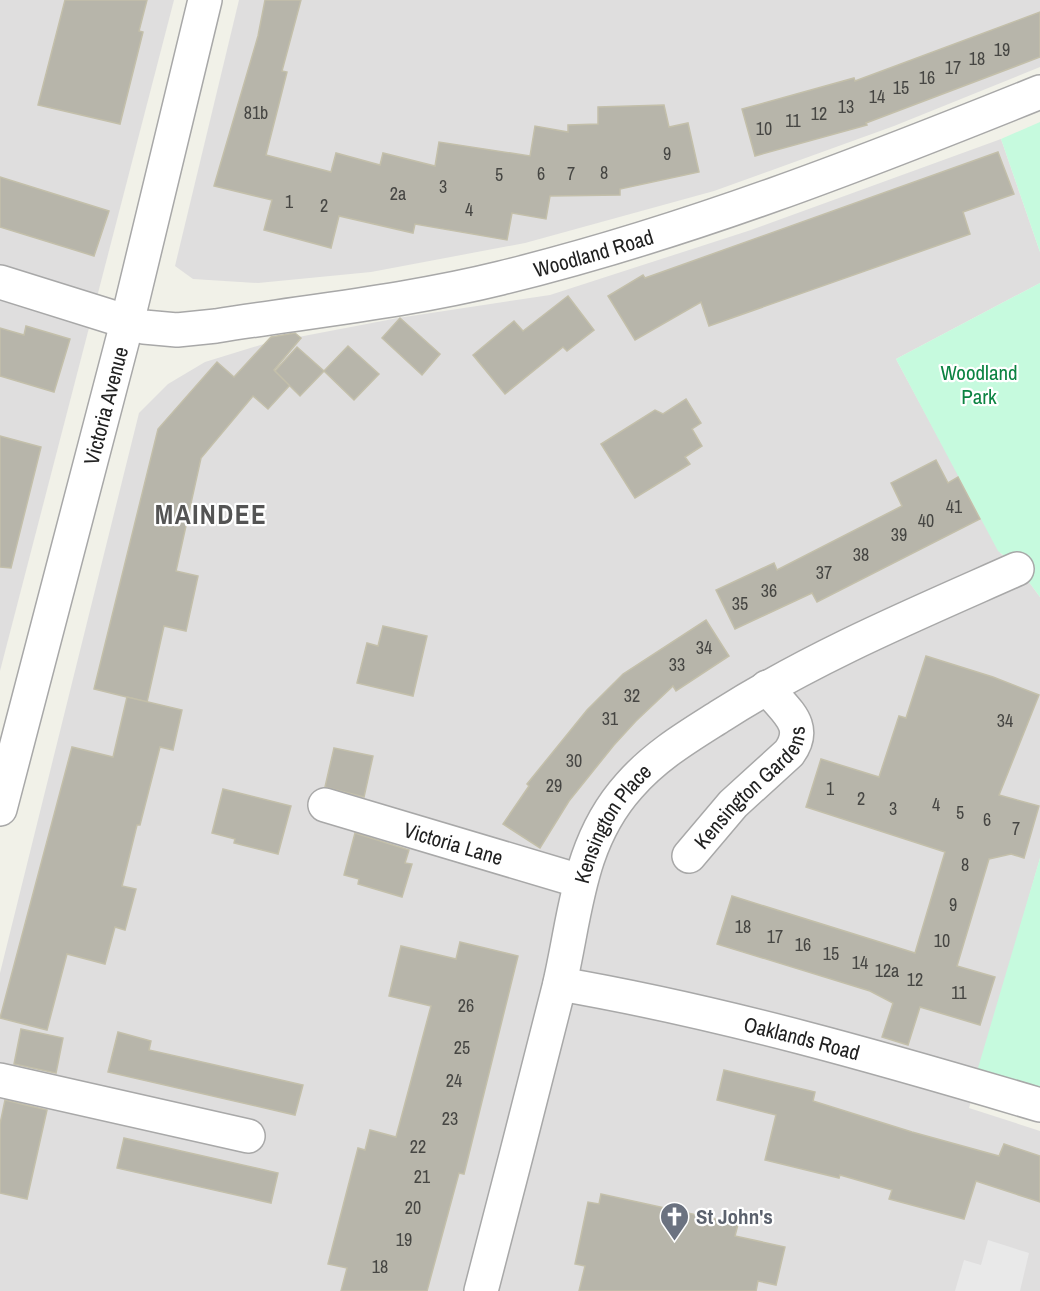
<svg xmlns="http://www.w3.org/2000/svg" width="1040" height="1291" viewBox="0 0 1040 1291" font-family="'Archivo Narrow',sans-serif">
  <rect width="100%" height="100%" fill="#f1f1e8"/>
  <!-- residential -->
  <g fill="#dfdede">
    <polygon points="0,0 174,0 0,671"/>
    <polygon points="239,0 1040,0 1040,67 894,126 714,191 525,243 371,272 258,283 193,279 175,266"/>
    <polygon points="1001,139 1040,252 1040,283 896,359 1001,554 1017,566 1040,597 1040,858 969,1108 1040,1131 1040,1291 0,1291 0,973 139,413 168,384 205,362 267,343 398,318 550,295 751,230"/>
  </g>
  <!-- park -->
  <g fill="#c6fade">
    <polygon points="1040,122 1040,252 1001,139"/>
    <polygon points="1040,283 1040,597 1017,566 998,551 896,359"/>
    <polygon points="1040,858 1040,1105 973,1085"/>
  </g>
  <!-- parking -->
  <polygon fill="#e9e9e9" points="988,1240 1029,1253 1020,1291 955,1291 964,1260 981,1265"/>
  <!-- building -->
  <g fill="#b7b5aa" stroke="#c3bfaa" stroke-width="1.5">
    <polygon points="65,0 147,0 139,31 143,32 120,124 38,105"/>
    <polygon points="265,0 301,0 282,71 287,72 266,155 331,172 336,153 380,165 383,153 435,166 439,142 530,156 535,126 568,132 568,125 598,124 598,107 664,105 669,127 688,123 699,172 620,189 620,195 550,196 546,219 512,213 507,240 415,224 413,233 339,216 331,248 264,230 272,200 214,186 258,36"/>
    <polygon points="1040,12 1040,57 866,123 867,125 755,156 742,109 854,78 855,81"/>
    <polygon points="998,152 1014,194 963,212 970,234 709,326 701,302 635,340 608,296 643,275 645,278"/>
    <polygon points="0,177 109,211 94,256 0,227"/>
    <polygon points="568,296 594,330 567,351 563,347 505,394 473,355 514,321 523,331"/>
    <polygon points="400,318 440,354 422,375 382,338"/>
    <polygon points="26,326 70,339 54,392 0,376 0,328 24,335"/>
    <polygon points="295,333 301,338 274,370 290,385 268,409 253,396 201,458 176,571 198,576 186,631 164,626 147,702 94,689 158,429 217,362 234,377 271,337"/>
    <polygon points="348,346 379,374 354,400 324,371"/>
    <polygon points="297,347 324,371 300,396 275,371"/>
    <polygon points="686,399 701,423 692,429 702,446 685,457 690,464 635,498 601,444 655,410 663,414"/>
    <polygon points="0,436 41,447 11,568 0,567"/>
    <polygon points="936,460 948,483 958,477 980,519 817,602 812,593 735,629 716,590 774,563 777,570 902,506 891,483"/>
    <polygon points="706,620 729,656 676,691 673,686 636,721 614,745 569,801 540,848 503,824 529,786 527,784 587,710 623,674"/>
    <polygon points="383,626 427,636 413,696 357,683 367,643 378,646"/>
    <polygon points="926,656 993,677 1039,695 999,795 1039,806 1024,858 1011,854 989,859 957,966 995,977 980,1025 920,1007 908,1045 882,1037 893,1003 870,991 717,944 732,896 915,953 945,852 806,807 821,759 879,777 899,716 906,718"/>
    <polygon points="127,697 182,710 173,750 160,747 140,825 137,825 122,886 136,889 125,930 115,927 105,964 67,954 47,1030 0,1018 72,747 113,757"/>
    <polygon points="334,748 373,756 364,797 325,787"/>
    <polygon points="223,789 291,806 278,854 234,843 235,839 212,833"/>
    <polygon points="355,833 409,850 405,863 412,864 402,897 358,884 359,879 344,875"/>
    <polygon points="460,942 518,956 464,1174 459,1173 427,1291 341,1291 347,1268 328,1264 358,1148 365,1150 370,1130 396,1137 431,1006 389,996 401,946 456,959"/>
    <polygon points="21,1029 63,1038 56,1073 14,1064"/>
    <polygon points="118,1032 151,1041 149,1050 303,1085 295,1115 108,1072"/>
    <polygon points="724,1070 815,1092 813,1101 912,1132 999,1156 1004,1144 1040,1156 1040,1202 976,1181 964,1219 889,1199 892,1190 840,1175 839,1178 765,1160 776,1115 717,1100"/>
    <polygon points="5,1100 47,1110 27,1199 0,1193 0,1124"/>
    <polygon points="124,1138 278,1173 271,1203 117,1168"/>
    <polygon points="601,1194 738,1224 735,1236 785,1247 776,1285 758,1281 756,1291 579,1291 585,1266 575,1264 588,1202 599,1204"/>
  </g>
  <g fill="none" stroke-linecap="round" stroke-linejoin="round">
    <defs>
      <g id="minor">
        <path id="s1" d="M 0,282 L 144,327 L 177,330 L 216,326 C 310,311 408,301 501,278 C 685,233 864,163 1040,92"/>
        <path id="s2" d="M 325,805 L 580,881"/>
        <path id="s3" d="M 0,809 L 127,323 L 205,0"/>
        <path id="s4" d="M 689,856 L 733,804 L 789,753 C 810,724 783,710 767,687"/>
        <path id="s5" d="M 560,984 C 722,1012 882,1058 1040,1105"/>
        <polyline points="0,1080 248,1136"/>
        <path id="s6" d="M 481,1291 C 507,1190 534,1088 559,987 C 576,916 577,844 629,786 C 656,755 689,736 722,715 C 815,656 916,614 1017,569"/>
      </g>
    </defs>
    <!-- minor casing -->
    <use href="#minor" stroke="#a8a8a8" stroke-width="36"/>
    <!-- minor -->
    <use href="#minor" stroke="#fff" stroke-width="33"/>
  </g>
  <!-- icons -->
  <defs>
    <symbol id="church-pin" viewBox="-11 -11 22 30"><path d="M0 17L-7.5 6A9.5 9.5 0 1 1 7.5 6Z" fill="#6b7280" stroke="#fff"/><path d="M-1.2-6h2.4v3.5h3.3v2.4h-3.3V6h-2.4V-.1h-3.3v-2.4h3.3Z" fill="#fff"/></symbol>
  </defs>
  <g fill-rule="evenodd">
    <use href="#church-pin" x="658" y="1200" width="33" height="45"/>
  </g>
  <g text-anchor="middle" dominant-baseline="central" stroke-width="4.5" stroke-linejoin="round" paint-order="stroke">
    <!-- number labels -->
    <g font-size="18" fill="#464643">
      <text x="1002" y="49">19</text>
      <text x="977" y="58">18</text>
      <text x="953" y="67">17</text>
      <text x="927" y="77">16</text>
      <text x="901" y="87">15</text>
      <text x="877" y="96">14</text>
      <text x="846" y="106">13</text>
      <text x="256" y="112">81b</text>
      <text x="819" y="113">12</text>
      <text x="793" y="120">11</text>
      <text x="764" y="128">10</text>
      <text x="667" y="153">9</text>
      <text x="604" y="172">8</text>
      <text x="541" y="173">6</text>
      <text x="571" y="173">7</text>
      <text x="499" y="174">5</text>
      <text x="443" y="186">3</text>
      <text x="398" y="193">2a</text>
      <text x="289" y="201">1</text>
      <text x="324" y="205">2</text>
      <text x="469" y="209">4</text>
      <text x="954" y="506">41</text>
      <text x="926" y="520">40</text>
      <text x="899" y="534">39</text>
      <text x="861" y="554">38</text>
      <text x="824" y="572">37</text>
      <text x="769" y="590">36</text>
      <text x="740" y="603">35</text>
      <text x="704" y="647">34</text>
      <text x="677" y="664">33</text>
      <text x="632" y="695">32</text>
      <text x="610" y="718">31</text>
      <text x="1005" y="720">34</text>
      <text x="574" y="760">30</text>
      <text x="554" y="785">29</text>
      <text x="830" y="788">1</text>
      <text x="861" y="798">2</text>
      <text x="936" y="804">4</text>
      <text x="893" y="808">3</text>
      <text x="960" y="812">5</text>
      <text x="987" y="819">6</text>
      <text x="1016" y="828">7</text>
      <text x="965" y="864">8</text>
      <text x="953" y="904">9</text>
      <text x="743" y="926">18</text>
      <text x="775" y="936">17</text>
      <text x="942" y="940">10</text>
      <text x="803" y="944">16</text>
      <text x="831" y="953">15</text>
      <text x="860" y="962">14</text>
      <text x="887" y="970">12a</text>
      <text x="915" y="979">12</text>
      <text x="959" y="992">11</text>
      <text x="466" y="1005">26</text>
      <text x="462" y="1047">25</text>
      <text x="454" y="1080">24</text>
      <text x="450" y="1118">23</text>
      <text x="418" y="1146">22</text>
      <text x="422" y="1176">21</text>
      <text x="413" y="1207">20</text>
      <text x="404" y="1239">19</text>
      <text x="380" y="1266">18</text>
    </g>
    <!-- street labels -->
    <g font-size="21" fill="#212121" stroke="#fff">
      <text stroke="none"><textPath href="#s1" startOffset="608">Woodland Road</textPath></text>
      <text stroke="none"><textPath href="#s3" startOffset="417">Victoria Avenue</textPath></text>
      <text stroke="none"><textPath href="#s4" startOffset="93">Kensington Gardens</textPath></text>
      <text stroke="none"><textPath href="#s6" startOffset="488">Kensington Place</textPath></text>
      <text stroke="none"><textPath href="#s2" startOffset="134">Victoria Lane</textPath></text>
      <text stroke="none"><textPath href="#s5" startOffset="248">Oaklands Road</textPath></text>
    </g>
    <!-- park labels -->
    <g font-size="21" fill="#0c8342" stroke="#fff">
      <text x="979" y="372">Woodland<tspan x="979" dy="24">Park</tspan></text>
    </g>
    <!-- worship labels -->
    <g font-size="21" font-weight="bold" fill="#5b616d" stroke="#fff" text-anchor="start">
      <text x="696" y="1216">St John's</text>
    </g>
    <!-- district labels -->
    <g font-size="27" font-weight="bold" letter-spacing="1.5" fill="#545454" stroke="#fff">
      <text x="211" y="514">MAINDEE</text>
    </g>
  </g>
</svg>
